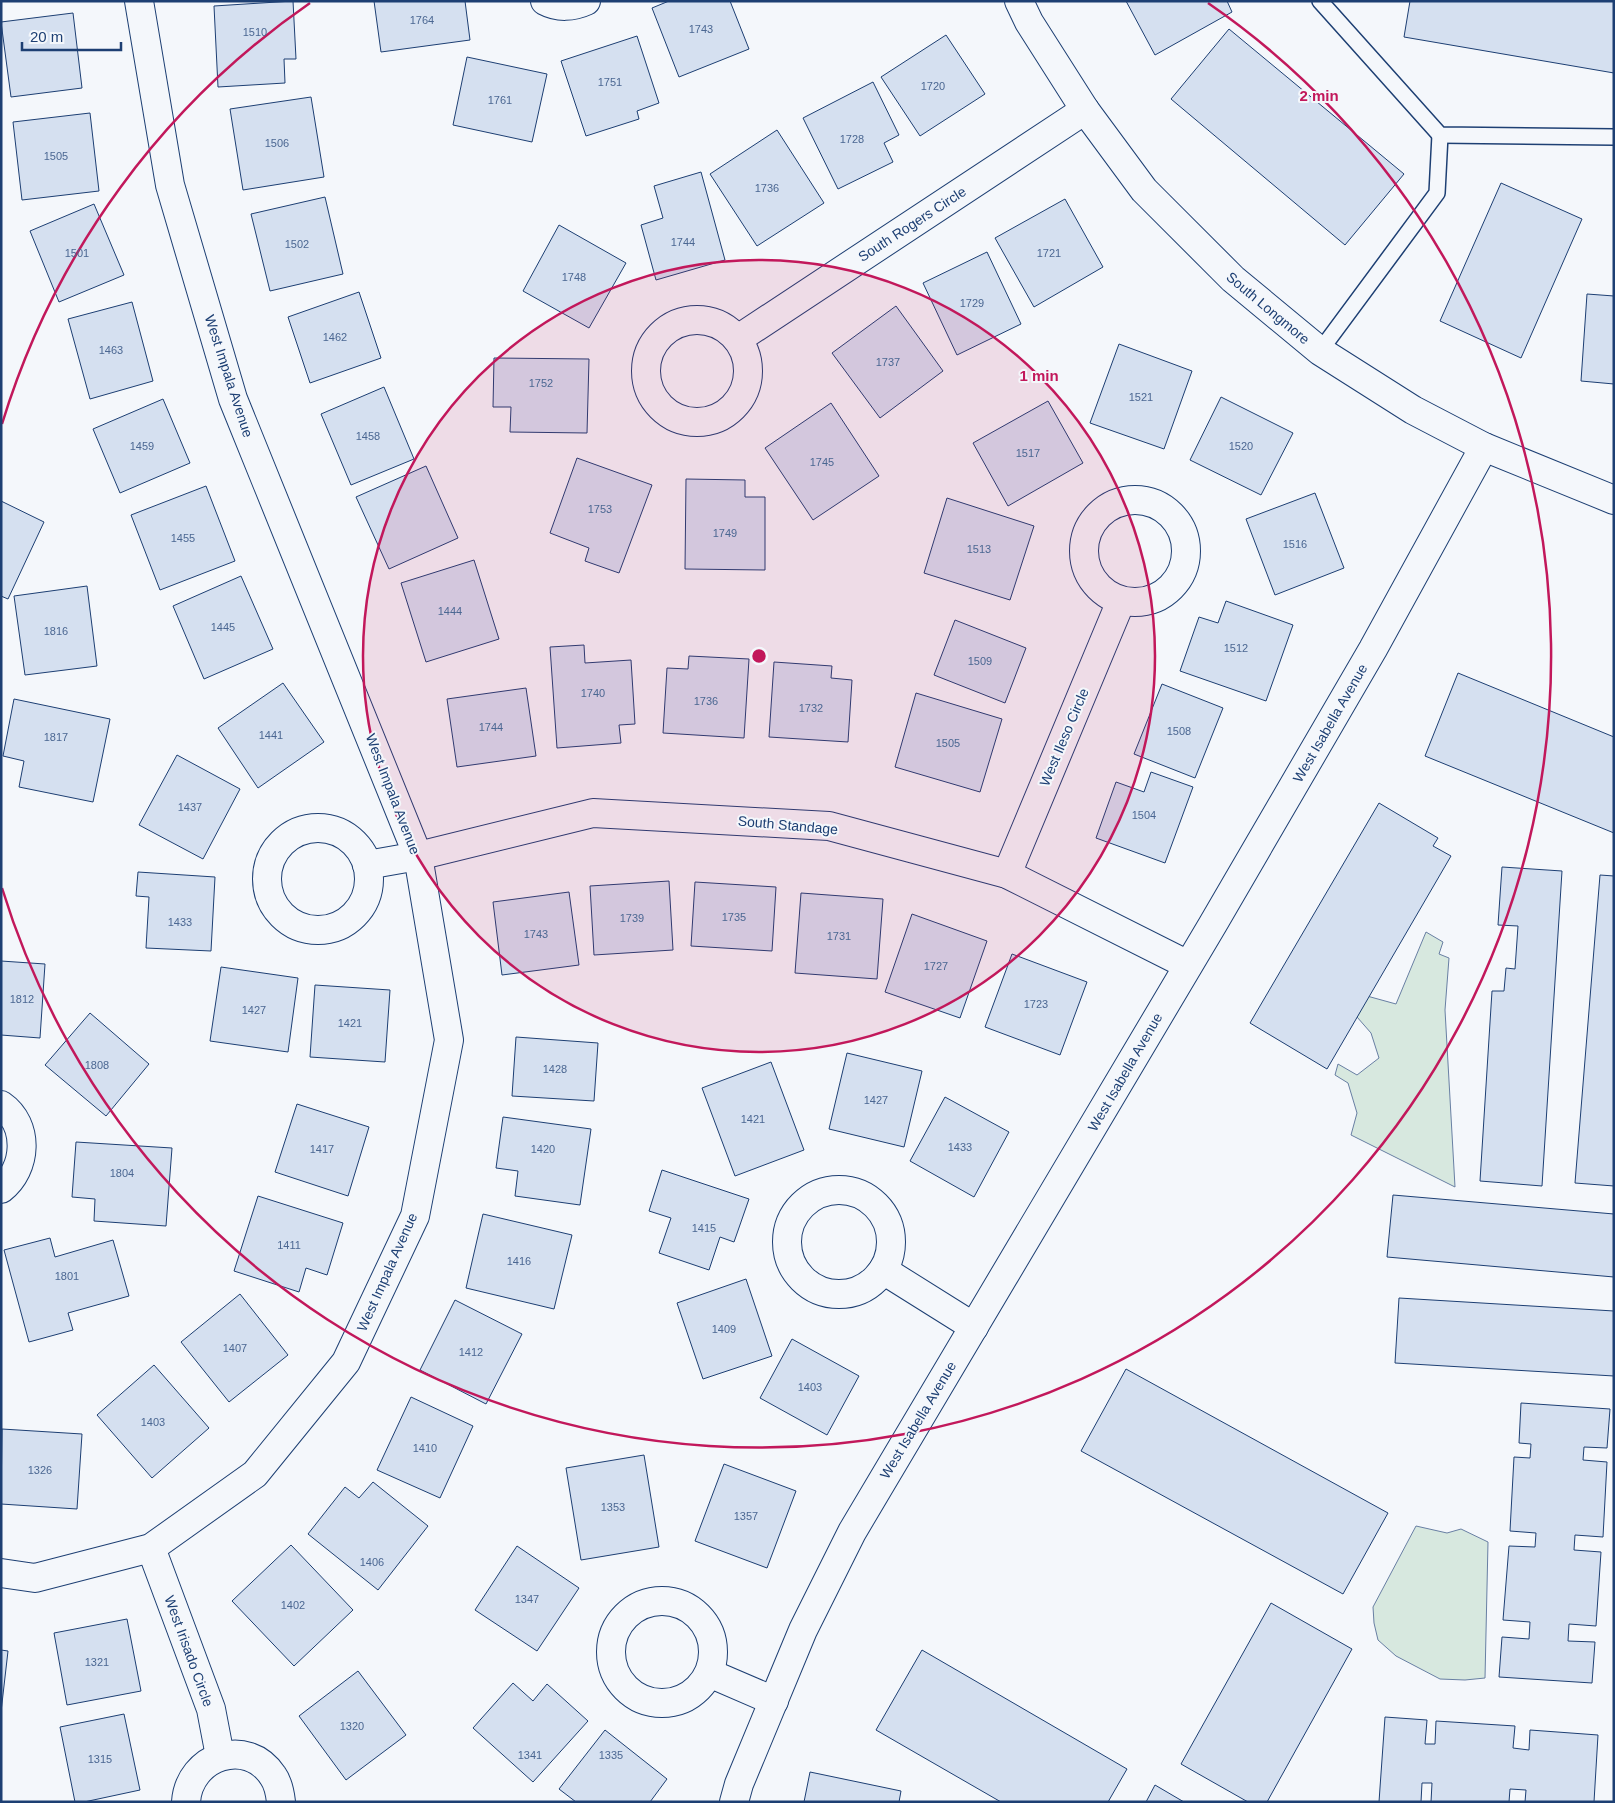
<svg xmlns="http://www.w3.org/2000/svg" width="1615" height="1803" viewBox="0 0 1615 1803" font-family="Arial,sans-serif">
  <rect width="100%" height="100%" fill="#f4f7fb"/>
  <!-- green -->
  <g fill="#d7e8df" stroke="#687fa3">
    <polygon points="1426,932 1443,942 1439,954 1449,958 1445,1010 1455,1187 1351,1135 1357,1113 1348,1083 1335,1075 1338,1064 1357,1075 1379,1058 1371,1033 1357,1017 1367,996 1396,1004"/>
    <polygon points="1416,1526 1447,1533 1461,1529 1488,1542 1485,1678 1465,1680 1440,1679 1396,1656 1378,1640 1374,1623 1373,1607"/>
  </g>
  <!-- building -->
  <g fill="#d5e0f0" stroke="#1d3f73">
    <polygon points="293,1 296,59 284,59 285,83 218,87 214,6"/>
    <polygon points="374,1 465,1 470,40 381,52"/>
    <polygon points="669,1 730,1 749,49 679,77 652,8"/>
    <polygon points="1126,1 1227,1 1232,12 1155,55"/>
    <polygon points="1410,1 1614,1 1614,73 1404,37"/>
    <polygon points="73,13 82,88 11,97 1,22"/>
    <polygon points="1229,29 1404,174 1345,245 1171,99"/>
    <polygon points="946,35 985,94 920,136 881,77"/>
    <polygon points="637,36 659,103 637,111 639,119 586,136 561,61"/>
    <polygon points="467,57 547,74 532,142 453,125"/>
    <polygon points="873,82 899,135 884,143 893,162 838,189 803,118"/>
    <polygon points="311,97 324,177 243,190 230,109"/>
    <polygon points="90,113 99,191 22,200 13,122"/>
    <polygon points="777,130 824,203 757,246 710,174"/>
    <polygon points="701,172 725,260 656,280 641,225 663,218 654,186"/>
    <polygon points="1501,183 1582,219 1521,358 1440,321"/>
    <polygon points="325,197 343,274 270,291 251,214"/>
    <polygon points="1065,199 1103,267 1034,307 995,238"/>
    <polygon points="94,204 124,275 59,302 30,231"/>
    <polygon points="559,225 626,263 589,328 523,291"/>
    <polygon points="987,252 1021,324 957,355 923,283"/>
    <polygon points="359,292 381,358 310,383 288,317"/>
    <polygon points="1587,294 1614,296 1614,384 1581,381"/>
    <polygon points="132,302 153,381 90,399 68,319"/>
    <polygon points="896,306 943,371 880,418 832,353"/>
    <polygon points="1119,344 1192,371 1164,449 1090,423"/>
    <polygon points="494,358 589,359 587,433 510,432 511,407 493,407"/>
    <polygon points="384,387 414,459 351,485 321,414"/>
    <polygon points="1221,397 1293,433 1261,495 1190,460"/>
    <polygon points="163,399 190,463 120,493 93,429"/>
    <polygon points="1048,401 1083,463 1008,506 973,443"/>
    <polygon points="831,403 879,476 813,520 765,448"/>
    <polygon points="577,458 652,485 619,573 585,561 589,548 550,533"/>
    <polygon points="426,466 458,538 389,569 356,497"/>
    <polygon points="686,479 745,480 745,497 765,497 765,570 685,569"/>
    <polygon points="206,486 235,561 160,590 131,515"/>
    <polygon points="1315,493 1344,568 1275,595 1246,519"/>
    <polygon points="947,498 1034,526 1010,600 924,573"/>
    <polygon points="1,501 44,522 8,599 1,596"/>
    <polygon points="474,560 499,639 426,662 401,583"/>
    <polygon points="241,576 273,649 204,679 173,606"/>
    <polygon points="87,586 97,666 25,675 14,596"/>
    <polygon points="1226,601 1293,625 1266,701 1180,671 1199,617 1218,623"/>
    <polygon points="955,620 1026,648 1005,703 934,675"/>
    <polygon points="584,645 585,663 631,660 635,724 619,725 621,743 557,748 550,647"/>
    <polygon points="689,656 749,659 744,738 663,733 667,668 688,669"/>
    <polygon points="774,662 832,666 831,678 852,680 848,742 769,737"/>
    <polygon points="1458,673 1614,737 1614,833 1425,756"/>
    <polygon points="283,683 324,742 258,788 218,728"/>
    <polygon points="1162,684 1223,708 1195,778 1134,754"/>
    <polygon points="526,688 536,756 457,767 447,699"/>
    <polygon points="916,693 1002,719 980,792 895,767"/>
    <polygon points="14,699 110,719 93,802 19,787 24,761 3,756"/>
    <polygon points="177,755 240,789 203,859 139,825"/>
    <polygon points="1151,772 1193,787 1165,863 1096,838 1116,782 1144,792"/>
    <polygon points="1379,803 1438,838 1433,846 1451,856 1327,1069 1250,1023"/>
    <polygon points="1502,867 1562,871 1542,1186 1480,1181 1492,991 1504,991 1506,968 1515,969 1518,926 1498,925"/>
    <polygon points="138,872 215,877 211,951 146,948 149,897 136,896"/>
    <polygon points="1600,875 1614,876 1614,1186 1575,1183"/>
    <polygon points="669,881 673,950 594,955 590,886"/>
    <polygon points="695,882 776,887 772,951 691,946"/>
    <polygon points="569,892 579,965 502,975 493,902"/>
    <polygon points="801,893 883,899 877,979 795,973"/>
    <polygon points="912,914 987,941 960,1018 885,992"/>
    <polygon points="1012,954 1087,982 1060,1055 985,1027"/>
    <polygon points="1,961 45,964 40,1038 1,1035"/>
    <polygon points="221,967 298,978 288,1052 210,1041"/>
    <polygon points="315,985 390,990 385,1062 310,1057"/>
    <polygon points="90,1013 149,1064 106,1116 45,1065"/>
    <polygon points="516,1037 598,1043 594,1101 512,1096"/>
    <polygon points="847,1053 922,1071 904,1147 829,1129"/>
    <polygon points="771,1062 804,1150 735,1176 702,1088"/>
    <polygon points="945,1097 1009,1132 974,1197 910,1161"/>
    <polygon points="297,1104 369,1127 348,1196 275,1172"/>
    <polygon points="503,1117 591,1129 580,1205 515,1196 518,1171 496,1168"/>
    <polygon points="76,1142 172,1148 166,1226 94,1221 95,1199 72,1197"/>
    <polygon points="662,1170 749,1199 734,1242 720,1237 709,1270 659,1253 671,1218 649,1211"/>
    <polygon points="1393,1195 1614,1214 1614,1277 1387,1257"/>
    <polygon points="258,1196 343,1223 327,1275 306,1268 299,1292 234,1271"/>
    <polygon points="483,1214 572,1235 554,1309 466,1288"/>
    <polygon points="50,1238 55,1257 113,1240 129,1296 68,1313 73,1330 29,1342 4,1250"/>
    <polygon points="746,1279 772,1356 703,1379 677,1303"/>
    <polygon points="240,1294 288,1355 229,1402 181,1342"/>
    <polygon points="1399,1298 1614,1311 1614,1376 1395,1363"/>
    <polygon points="455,1300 522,1334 486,1404 420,1370"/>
    <polygon points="792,1339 859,1376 827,1435 760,1398"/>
    <polygon points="154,1365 209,1428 152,1478 97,1415"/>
    <polygon points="1126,1369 1388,1513 1343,1594 1081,1451"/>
    <polygon points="411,1397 473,1426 440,1498 377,1470"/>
    <polygon points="1521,1403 1610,1409 1607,1448 1584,1447 1583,1460 1607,1462 1603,1537 1575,1535 1574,1550 1601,1552 1596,1626 1569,1624 1568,1641 1595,1642 1592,1683 1499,1677 1502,1637 1529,1639 1530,1622 1503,1620 1509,1546 1535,1547 1536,1533 1510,1531 1514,1457 1530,1458 1531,1444 1519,1443"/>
    <polygon points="2,1429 82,1434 77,1509 1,1504"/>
    <polygon points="644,1455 659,1547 581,1560 566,1468"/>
    <polygon points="724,1464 796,1491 767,1568 695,1541"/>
    <polygon points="373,1482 428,1526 378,1590 308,1534 345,1487 359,1498"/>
    <polygon points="291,1545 353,1610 294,1666 232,1601"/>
    <polygon points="517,1546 579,1588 537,1651 475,1610"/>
    <polygon points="1271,1603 1352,1649 1267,1802 1248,1802 1181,1764"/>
    <polygon points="127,1619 141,1691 67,1705 54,1633"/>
    <polygon points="1,1650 8,1651 1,1712"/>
    <polygon points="922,1650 1127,1769 1108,1802 1001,1802 876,1730"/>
    <polygon points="358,1671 406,1735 346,1780 299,1716"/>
    <polygon points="513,1683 533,1701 547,1684 588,1721 533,1782 473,1728"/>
    <polygon points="124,1714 140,1790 84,1802 75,1802 60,1727"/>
    <polygon points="1385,1717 1427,1720 1425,1744 1435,1744 1436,1721 1515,1726 1513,1748 1529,1750 1530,1730 1598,1735 1594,1802 1525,1802 1526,1790 1510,1789 1509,1802 1431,1802 1432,1783 1422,1783 1421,1802 1379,1802"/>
    <polygon points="605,1730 667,1779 650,1802 576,1802 559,1789"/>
    <polygon points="810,1772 901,1791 899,1802 804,1802"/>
    <polygon points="1155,1785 1184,1802 1146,1802"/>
  </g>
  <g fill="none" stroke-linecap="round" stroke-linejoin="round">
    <defs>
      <g id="lane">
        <polyline points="1320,1 1440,135 1614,137"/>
        <polyline points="1320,351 1437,193 1440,135"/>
      </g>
      <g id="street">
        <path d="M 545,1 C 558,8 573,7 586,1"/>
        <circle cx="697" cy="371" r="51"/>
        <polyline points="738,339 1085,110"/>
        <circle cx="1135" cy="551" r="51"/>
        <circle cx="318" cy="879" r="51"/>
        <polyline points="367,865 418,856 593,813 829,826 1007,874 1188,965"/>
        <polyline points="1007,874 1121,601"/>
        <path d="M 1,1105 C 30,1125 27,1169 1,1189"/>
        <circle cx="839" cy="1242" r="52"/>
        <polyline points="883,1270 974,1327"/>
        <polyline points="151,1548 211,1709 220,1756"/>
        <polyline points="1,1573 35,1578 151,1548 255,1474 346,1362 415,1216 449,1040 418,856 233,399 170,185 139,1"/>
        <circle cx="662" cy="1652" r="51"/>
        <polyline points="709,1673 774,1701"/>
        <path d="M 186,1802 C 189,1756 247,1736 273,1776 C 278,1783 280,1793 281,1802"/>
        <polyline points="734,1802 739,1784 803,1630 852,1532 1213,924 1373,649 1484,447"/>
      </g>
      <polyline id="secondary" points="1019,1 1029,22 1085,110 1144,190 1233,279 1320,351 1413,410 1484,447 1614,500"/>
    </defs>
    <!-- lane casing -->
    <use href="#lane" stroke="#1d3f73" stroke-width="18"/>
    <!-- street casing -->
    <use href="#street" stroke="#1d3f73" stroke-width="30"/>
    <!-- secondary casing -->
    <use href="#secondary" stroke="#1d3f73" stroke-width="30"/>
    <!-- lane -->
    <use href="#lane" stroke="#f4f7fb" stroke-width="15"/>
    <!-- street -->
    <use href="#street" stroke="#f4f7fb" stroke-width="28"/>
    <!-- secondary -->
    <use href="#secondary" stroke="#f4f7fb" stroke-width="28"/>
  </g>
  <!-- distance rings -->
  <circle cx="759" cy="656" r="396" fill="#c2185b" fill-opacity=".12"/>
  <g fill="none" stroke="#c2185b" stroke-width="2.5">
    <circle cx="759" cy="656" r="396"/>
    <path d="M2 424A792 792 0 0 1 310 3M1208 3A792 792 0 1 1 2 888"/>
  </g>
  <g text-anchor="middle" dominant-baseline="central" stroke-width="4" stroke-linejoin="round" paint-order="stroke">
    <!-- number labels -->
    <g font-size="11" fill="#4b6792">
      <text x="422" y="20">1764</text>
      <text x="701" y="29">1743</text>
      <text x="255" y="32">1510</text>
      <text x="610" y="82">1751</text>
      <text x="933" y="86">1720</text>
      <text x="500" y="100">1761</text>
      <text x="852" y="139">1728</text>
      <text x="277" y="143">1506</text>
      <text x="56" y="156">1505</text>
      <text x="767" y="188">1736</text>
      <text x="683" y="242">1744</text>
      <text x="297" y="244">1502</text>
      <text x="77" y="253">1501</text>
      <text x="1049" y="253">1721</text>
      <text x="574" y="277">1748</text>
      <text x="972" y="303">1729</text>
      <text x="335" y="337">1462</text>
      <text x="111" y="350">1463</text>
      <text x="888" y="362">1737</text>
      <text x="541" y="383">1752</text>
      <text x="1141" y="397">1521</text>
      <text x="368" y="436">1458</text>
      <text x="142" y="446">1459</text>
      <text x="1241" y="446">1520</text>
      <text x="1028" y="453">1517</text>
      <text x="822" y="462">1745</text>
      <text x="600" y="509">1753</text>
      <text x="725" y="533">1749</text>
      <text x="183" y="538">1455</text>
      <text x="1295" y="544">1516</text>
      <text x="979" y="549">1513</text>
      <text x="450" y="611">1444</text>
      <text x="223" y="627">1445</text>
      <text x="56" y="631">1816</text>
      <text x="1236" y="648">1512</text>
      <text x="980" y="661">1509</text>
      <text x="593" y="693">1740</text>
      <text x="706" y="701">1736</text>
      <text x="811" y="708">1732</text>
      <text x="491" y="727">1744</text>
      <text x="1179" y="731">1508</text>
      <text x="271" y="735">1441</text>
      <text x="56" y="737">1817</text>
      <text x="948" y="743">1505</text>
      <text x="190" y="807">1437</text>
      <text x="1144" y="815">1504</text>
      <text x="734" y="917">1735</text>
      <text x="632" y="918">1739</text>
      <text x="180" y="922">1433</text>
      <text x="536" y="934">1743</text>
      <text x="839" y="936">1731</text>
      <text x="936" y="966">1727</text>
      <text x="22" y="999">1812</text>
      <text x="1036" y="1004">1723</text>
      <text x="254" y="1010">1427</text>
      <text x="350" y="1023">1421</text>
      <text x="97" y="1065">1808</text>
      <text x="555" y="1069">1428</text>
      <text x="876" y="1100">1427</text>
      <text x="753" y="1119">1421</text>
      <text x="960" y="1147">1433</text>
      <text x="322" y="1149">1417</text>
      <text x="543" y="1149">1420</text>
      <text x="122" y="1173">1804</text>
      <text x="704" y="1228">1415</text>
      <text x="289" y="1245">1411</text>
      <text x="519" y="1261">1416</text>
      <text x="67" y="1276">1801</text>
      <text x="724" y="1329">1409</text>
      <text x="235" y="1348">1407</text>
      <text x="471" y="1352">1412</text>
      <text x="810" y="1387">1403</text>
      <text x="153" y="1422">1403</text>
      <text x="425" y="1448">1410</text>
      <text x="40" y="1470">1326</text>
      <text x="613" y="1507">1353</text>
      <text x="746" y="1516">1357</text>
      <text x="372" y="1562">1406</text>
      <text x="527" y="1599">1347</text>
      <text x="293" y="1605">1402</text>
      <text x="97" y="1662">1321</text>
      <text x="352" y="1726">1320</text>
      <text x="530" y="1755">1341</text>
      <text x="611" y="1755">1335</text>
      <text x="100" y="1759">1315</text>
    </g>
    <!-- street labels -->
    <g font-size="14" fill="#1d3f73" stroke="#f4f7fb">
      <text transform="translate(912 224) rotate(-33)">South Rogers Circle</text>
      <text transform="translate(1268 308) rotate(40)">South Longmore</text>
      <text transform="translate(229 376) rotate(72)">West Impala Avenue</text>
      <text transform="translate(1330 723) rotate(-60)">West Isabella Avenue</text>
      <text transform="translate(1064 737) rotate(-67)">West Ileso Circle</text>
      <text transform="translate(393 794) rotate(69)">West Impala Avenue</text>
      <text transform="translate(788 825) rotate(5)">South Standage</text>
      <text transform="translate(1125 1072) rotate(-60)">West Isabella Avenue</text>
      <text transform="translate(387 1272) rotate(-66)">West Impala Avenue</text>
      <text transform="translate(918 1420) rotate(-59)">West Isabella Avenue</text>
      <text transform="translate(189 1651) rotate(70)">West Irisado Circle</text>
    </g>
  </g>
  <circle cx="759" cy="656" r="8" fill="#c2185b" stroke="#f4f7fb" stroke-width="2.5"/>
  <g font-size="15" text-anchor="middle" font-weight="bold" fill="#c2185b" stroke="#f4f7fb" stroke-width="4" stroke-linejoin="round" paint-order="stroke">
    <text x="1319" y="101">2 min</text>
    <text x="1039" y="381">1 min</text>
  </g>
  <!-- border -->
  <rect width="1615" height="1803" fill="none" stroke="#1d3f73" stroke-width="5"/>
  <!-- scale -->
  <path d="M22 42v8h99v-8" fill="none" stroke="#1d3f73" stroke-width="2.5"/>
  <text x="30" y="42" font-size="15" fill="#1d3f73" stroke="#f4f7fb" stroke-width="4" paint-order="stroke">20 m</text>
</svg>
